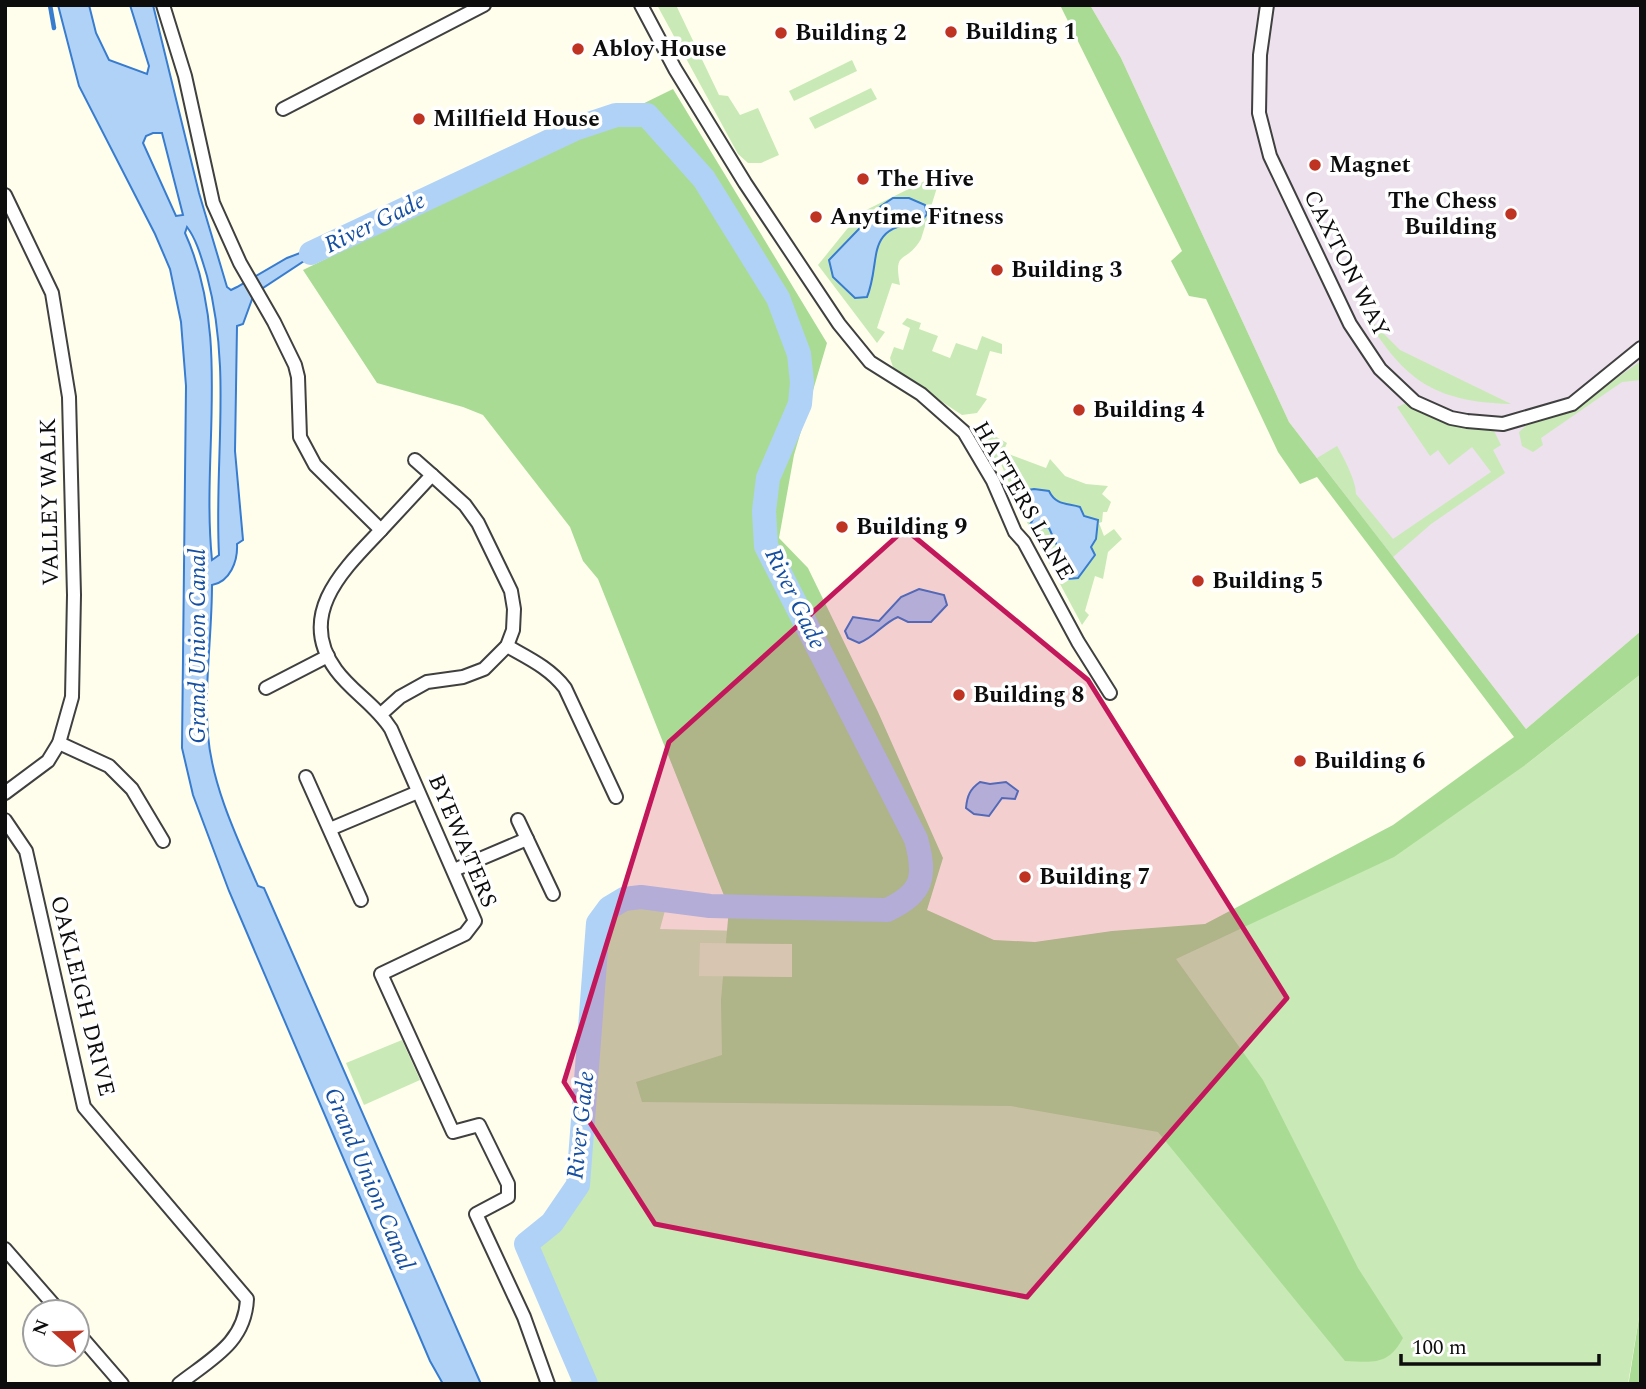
<svg xmlns="http://www.w3.org/2000/svg" width="1646" height="1389" viewBox="0 0 1646 1389" font-family="Spectral,serif">
  <rect width="100%" height="100%" fill="#fffeed"/>
  <!-- industrial -->
  <polygon fill="#ece1ec" points="1090,5 1641,5 1641,631 1526,729 1289,422 1121,58"/>
  <!-- green -->
  <g fill="#c9eab6">
    <polygon points="657,5 676,5 719,95 728,96 740,115 758,108 779,155 761,163 748,163 738,154"/>
    <polygon points="852,60 857,71 794,101 789,91"/>
    <polygon points="871,88 877,99 815,129 809,118"/>
    <path d="M 937,175 L 939,181 L 921,239 C 906,265 893,248 900,285 L 892,283 L 877,328 L 885,332 L 877,343 L 818,265 L 860,213 Z"/>
    <path d="M 1364,314 L 1400,350 L 1511,404 C 1433,402 1403,379 1364,314 Z"/>
    <polygon points="907,318 921,323 919,329 938,336 932,351 950,358 956,343 977,350 982,336 1002,344 1002,354 990,351 976,395 987,399 977,413 962,415 894,370 890,358 894,347 903,350 910,328 902,324"/>
    <polygon points="1641,361 1641,380 1622,382 1541,438 1543,445 1533,452 1522,446 1519,432 1527,425 1574,408"/>
    <path d="M 1409,402 L 1493,429 L 1501,445 L 1493,450 L 1505,473 L 1431,524 L 1393,557 L 1317,458 L 1337,446 C 1344,458 1356,481 1356,494 L 1393,539 L 1491,472 L 1472,447 L 1449,465 L 1438,450 L 1430,456 L 1397,407 Z"/>
    <polygon points="979,427 1007,443 1003,452 1046,468 1050,459 1065,476 1086,484 1108,486 1102,494 1111,502 1107,512 1103,512 1102,522 1099,523 1104,536 1114,529 1122,539 1108,552 1103,579 1095,576 1085,611 1089,615 1082,625 1022,513 998,457 990,466 974,432"/>
    <path d="M 1641,674 L 1641,1305 L 1628,1384 L 565,1384 L 582,1375 L 526,1244 L 552,1223 L 578,1185 L 598,923 C 618,897 636,896 667,903 L 660,929 L 825,933 L 1175,959 L 1528,763 Z"/>
    <polygon points="402,1040 420,1080 364,1105 346,1063"/>
  </g>
  <!-- forest -->
  <g fill="#aadb95">
    <path d="M 1060,5 L 1090,5 L 1121,58 L 1289,422 L 1526,729 L 1641,631 L 1641,674 L 1528,763 L 1394,857 L 1176,959 L 1263,1080 L 1358,1268 L 1403,1338 C 1388,1366 1373,1362 1345,1361 L 1158,1132 L 1011,1106 L 642,1102 L 636,1082 L 722,1055 L 721,1000 L 729,908 L 598,579 L 583,561 L 570,527 L 483,415 L 463,407 L 377,383 L 303,270 L 673,89 L 827,343 L 794,455 L 779,538 L 808,568 L 878,712 L 943,858 L 927,910 L 994,940 L 1035,942 L 1112,931 L 1205,924 L 1393,825 L 1514,737 L 1317,477 L 1300,484 L 1278,452 L 1206,299 L 1189,296 L 1171,261 L 1182,251 Z"/>
    <polygon points="1641,1305 1641,1384 1628,1384 1629,1381"/>
  </g>
  <!-- pitch -->
  <polygon fill="#ddf1c8" points="700,943 792,944 792,977 699,976"/>
  <!-- water -->
  <g fill="#b1d2f7" stroke="#377ccf" stroke-width="2" fill-rule="evenodd">
    <path d="M 58,5 L 89,5 L 96,33 L 109,60 L 147,74 L 149,66 L 130,5 L 153,5 L 199,193 L 227,287 L 231,290 L 237,287 L 287,258 L 339,238 L 254,294 L 243,324 L 237,326 L 235,451 L 243,540 L 237,544 C 238,561 230,582 212,585 C 212,635 204,685 208,735 C 212,786 238,840 258,886 L 264,888 L 481,1384 L 443,1384 L 430,1361 L 229,891 L 193,795 L 182,748 L 186,386 L 181,322 L 170,269 L 155,234 L 79,86 ZM 153,133 L 162,133 L 183,215 L 176,216 L 143,143 L 146,136 ZM 187,227 C 197,240 202,260 207,276 C 232,370 214,460 219,555 L 212,560 C 201,451 232,337 185,233 Z"/>
    <path d="M 893,198 L 909,198 L 925,205 L 927,214 L 920,223 C 863,226 882,260 867,297 L 855,298 L 833,277 L 829,260 L 881,206 Z"/>
    <path d="M 1034,489 L 1049,491 C 1056,506 1068,503 1080,507 L 1084,516 L 1098,520 L 1096,539 L 1091,547 L 1095,555 L 1078,578 L 1067,579 L 1054,564 L 1059,550 L 1049,528 L 1030,525 L 1034,517 C 1028,507 1021,502 1028,490 Z"/>
    <path d="M 919,589 L 944,595 L 947,605 L 931,622 L 908,622 L 898,617 C 883,623 874,638 859,643 L 848,638 L 845,631 L 853,617 L 879,621 L 901,597 Z"/>
    <path d="M 980,782 L 990,784 L 1006,782 L 1018,791 L 1015,799 L 1002,798 L 989,816 L 974,814 L 966,808 C 967,796 970,789 980,782 Z"/>
  </g>
  <g fill="none" stroke-linecap="round" stroke-linejoin="round">
    <!-- stream -->
    <polyline stroke="#377ccf" stroke-width="4.5" points="50,5 54,28"/>
    <!-- river -->
    <path stroke="#b1d2f7" stroke-width="24" d="M 311,253 L 577,128 L 616,115 L 647,115 L 704,179 L 778,298 L 799,354 L 802,382 L 800,404 L 768,478 L 764,511 L 766,546 L 916,839 C 926,876 924,893 887,910 L 710,906 L 641,897 L 624,899 L 609,908 L 598,923 L 578,1185 L 552,1223 L 526,1244 L 586,1384"/>
    <defs>
      <g id="minor">
        <path d="M 163,5 L 185,76 L 213,203 L 240,263 L 274,322 L 295,365 L 298,377 L 300,437 L 315,465 L 381,530 C 345,568 295,614 336,670 C 352,692 376,705 391,729 L 475,921 L 465,934 L 381,974 L 453,1132 L 479,1125 L 508,1184 L 508,1197 L 476,1214 L 524,1317 L 548,1384"/>
        <polyline points="641,5 675,69 745,183 839,324 870,362 921,394 964,432 993,481 1015,532 1024,542 1078,642 1110,693"/>
        <polyline points="1267,5 1260,55 1259,113 1270,156 1350,324 1380,369 1415,402 1451,418 1467,421 1503,424 1572,404 1641,348"/>
        <polyline points="283,109 484,5"/>
        <polyline points="5,195 52,293 69,397 74,595 72,697 59,743 48,761 5,793"/>
        <polyline points="415,460 432,475"/>
        <polyline points="381,530 432,475 465,505 478,523 511,591 514,609 513,630 507,646 484,669 463,677 427,682 400,697 381,714"/>
        <path d="M 507,646 C 528,658 550,668 565,688 L 616,797"/>
        <polyline points="266,688 328,656"/>
        <polyline points="59,743 109,766 132,789 163,841"/>
        <polyline points="306,777 361,900"/>
        <path d="M 5,820 L 26,851 L 84,1107 L 247,1299 C 245,1343 211,1359 179,1384"/>
        <polyline points="518,820 553,894"/>
        <polyline points="330,829 418,792"/>
        <polyline points="454,870 527,839"/>
        <polyline points="5,1249 60,1312"/>
        <polyline points="77,1332 122,1384"/>
      </g>
    </defs>
    <!-- minor casing -->
    <use href="#minor" stroke="#404040" stroke-width="16"/>
    <!-- minor -->
    <use href="#minor" stroke="#fff" stroke-width="12"/>
  </g>
  <!-- marked area -->
  <path fill="#c2185b" fill-opacity="0.2" stroke="#c2185b" stroke-width="5" stroke-linejoin="round" d="M 905,529 L 1088,680 L 1287,998 L 1027,1297 L 655,1224 L 564,1082 L 669,742 Z"/>
  <!-- markers -->
  <g fill="#bf3323" stroke="#fff" stroke-width="2.5">
    <circle cx="951" cy="32" r="7"/>
    <circle cx="781" cy="33" r="7"/>
    <circle cx="578" cy="49" r="7"/>
    <circle cx="419" cy="119" r="7"/>
    <circle cx="1315" cy="165" r="7"/>
    <circle cx="863" cy="179" r="7"/>
    <circle cx="1511" cy="214" r="7"/>
    <circle cx="816" cy="217" r="7"/>
    <circle cx="997" cy="270" r="7"/>
    <circle cx="1079" cy="410" r="7"/>
    <circle cx="842" cy="527" r="7"/>
    <circle cx="1198" cy="581" r="7"/>
    <circle cx="959" cy="695" r="7"/>
    <circle cx="1300" cy="761" r="7"/>
    <circle cx="1025" cy="877" r="7"/>
  </g>
  <g text-anchor="middle" dominant-baseline="central" stroke-width="7" stroke-linejoin="round" paint-order="stroke">
    <!-- poi labels -->
    <g font-size="23" font-weight="bold" fill="#0d0d0d" stroke="#fff" text-anchor="start">
      <text x="965" y="32">Building 1</text>
      <text x="795" y="33">Building 2</text>
      <text x="592" y="49">Abloy House</text>
      <text x="433" y="119">Millfield House</text>
      <text x="1329" y="165">Magnet</text>
      <text x="877" y="179">The Hive</text>
      <text x="1497" y="201" text-anchor="end">The Chess<tspan x="1497" dy="26">Building</tspan></text>
      <text x="830" y="217">Anytime Fitness</text>
      <text x="1011" y="270">Building 3</text>
      <text x="1093" y="410">Building 4</text>
      <text x="856" y="527">Building 9</text>
      <text x="1212" y="581">Building 5</text>
      <text x="973" y="695">Building 8</text>
      <text x="1314" y="761">Building 6</text>
      <text x="1039" y="877">Building 7</text>
    </g>
    <!-- street labels -->
    <g font-size="23" fill="#0d0d0d" stroke="#fff">
      <text transform="translate(1346 264) rotate(63)">CAXTON WAY</text>
      <text transform="translate(1023 501) rotate(60)">HATTERS LANE</text>
      <text transform="translate(50 502) rotate(-91)">VALLEY WALK</text>
      <text transform="translate(462 841) rotate(67)">BYEWATERS</text>
      <text transform="translate(82 996) rotate(76)">OAKLEIGH DRIVE</text>
    </g>
    <!-- water labels -->
    <g font-size="24" font-style="italic" fill="#144fa1" stroke="#fff">
      <text transform="translate(375 223) rotate(-26)">River Gade</text>
      <text transform="translate(795 599) rotate(64)">River Gade</text>
      <text transform="translate(198 646) rotate(-90)">Grand Union Canal</text>
      <text transform="translate(581 1125) rotate(-84)">River Gade</text>
      <text transform="translate(369 1179) rotate(67)">Grand Union Canal</text>
    </g>
  </g>
  <!-- border -->
  <rect width="1646" height="1389" fill="none" stroke="#0d0d0d" stroke-width="14"/>
  <!-- north arrow -->
  <g transform="translate(56 1333) rotate(290)"><circle r="33" fill="#ffffff" stroke="#9e9e9e" stroke-width="2"/>
  <path d="M0-5L12 26L0 18L-12 26Z" fill="#bf3323"/>
  <text y="-10" font-size="19" font-weight="bold" text-anchor="middle" fill="#0d0d0d">N</text>
  </g>
  <!-- scale -->
  <path d="M1401 1354v10h198v-10" fill="none" stroke="#0d0d0d" stroke-width="3.5"/>
  <text x="1412" y="1354" font-size="21" fill="#0d0d0d" stroke="#ffffff" stroke-width="5" paint-order="stroke">100 m</text>
</svg>
